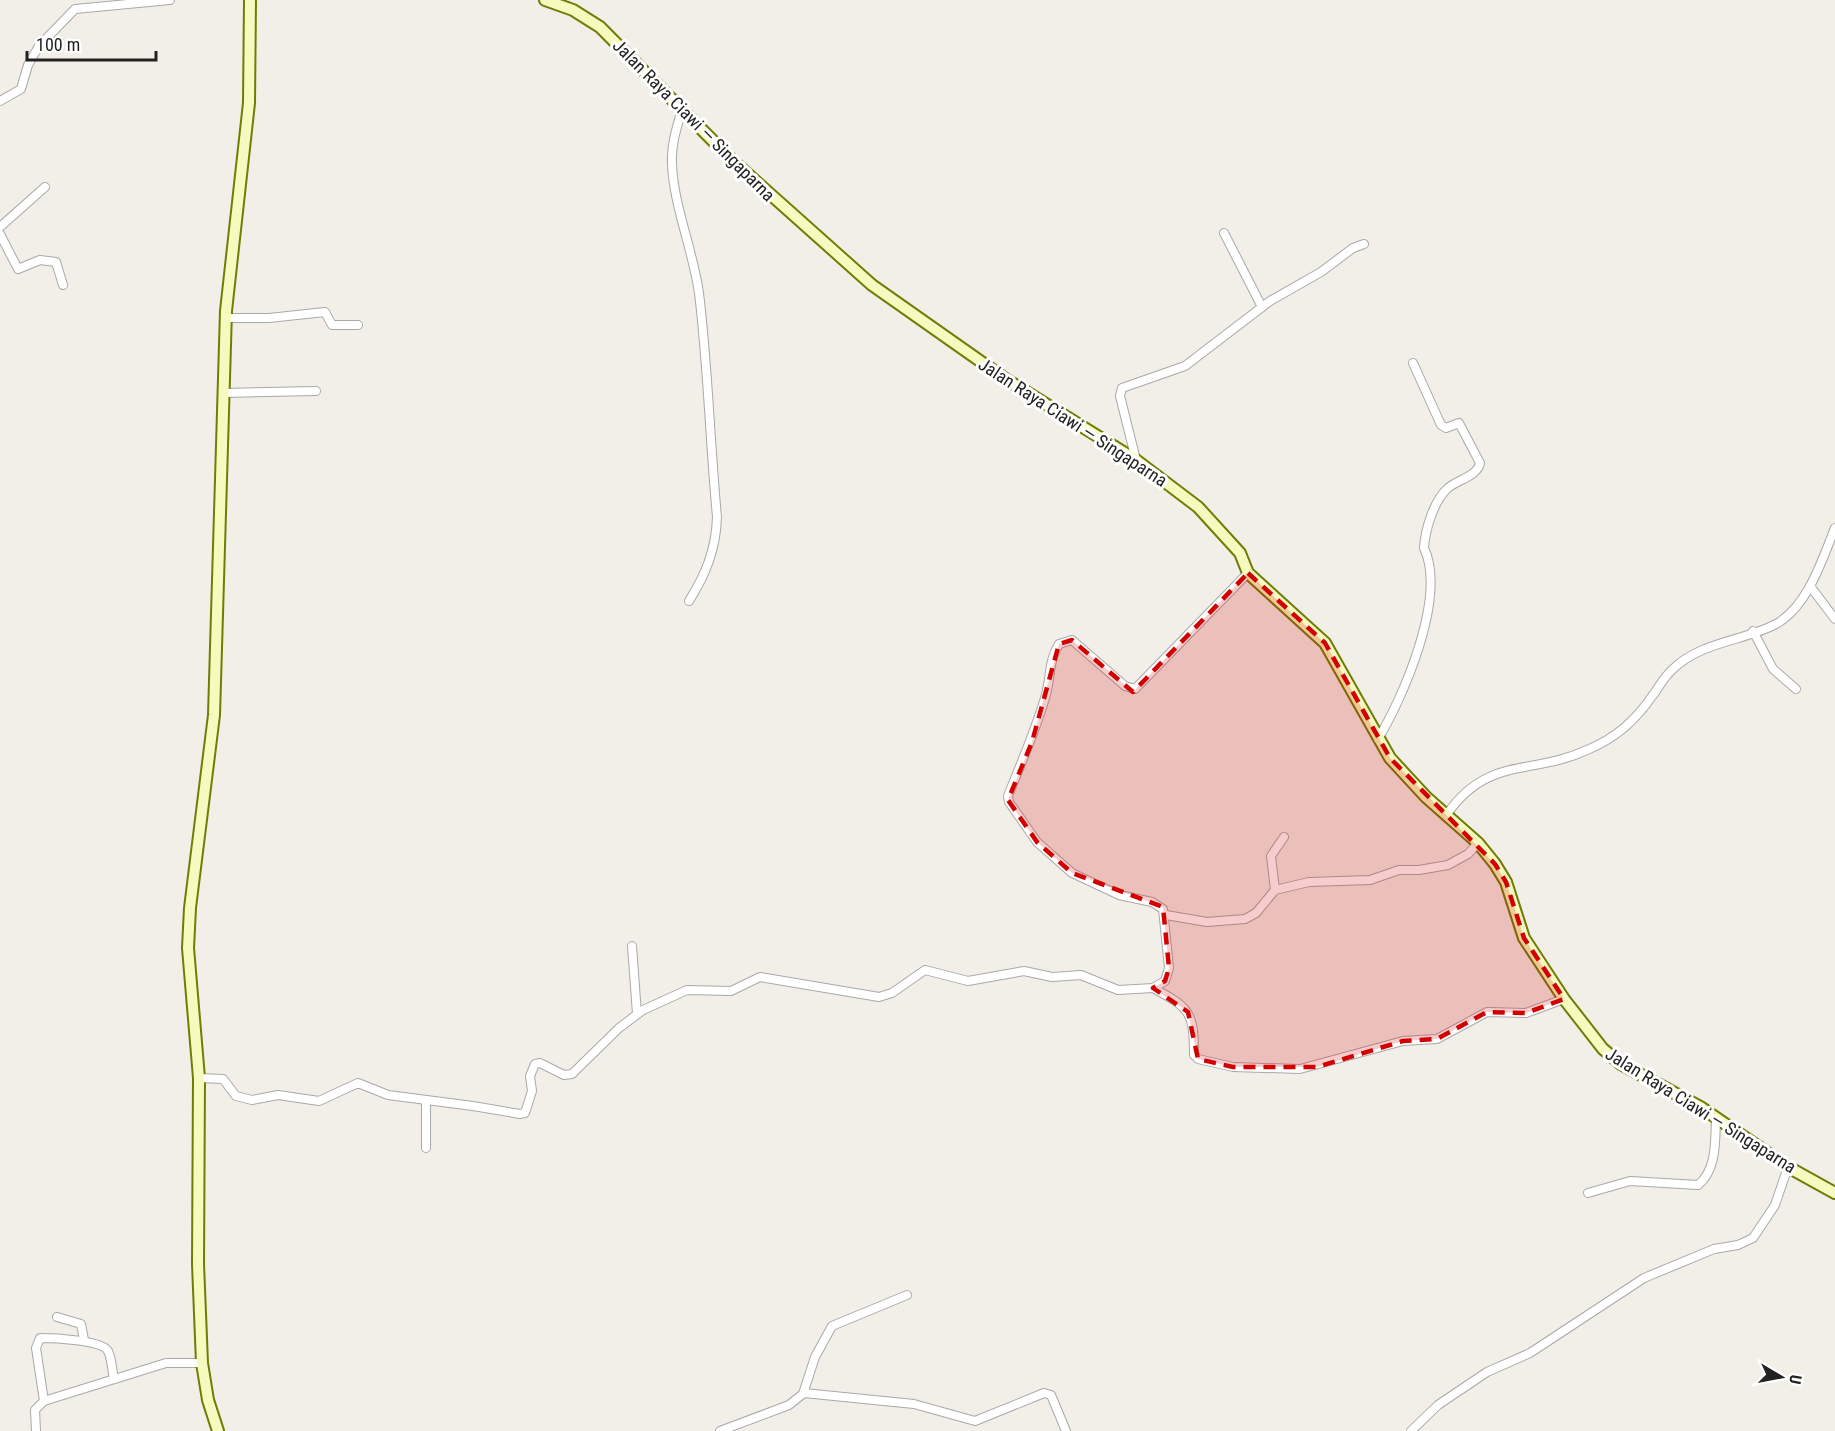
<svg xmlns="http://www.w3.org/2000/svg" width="1835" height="1431" viewBox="0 0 1835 1431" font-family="'Roboto Condensed',sans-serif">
  <rect width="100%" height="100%" fill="#f2efe9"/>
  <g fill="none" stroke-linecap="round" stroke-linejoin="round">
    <defs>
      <g id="street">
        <polyline points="0,101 21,89 28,65 39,46 75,9 170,0"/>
        <path d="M 682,109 C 677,127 671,144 672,163 C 673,204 693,250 699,293 C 708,367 710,443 717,517 C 716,549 706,574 689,601"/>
        <polyline points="0,227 45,187"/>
        <polyline points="1224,233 1262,307"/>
        <polyline points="0,234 18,269 40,260 56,262 63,285"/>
        <polyline points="226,318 269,318 325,312 332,325 358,325"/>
        <polyline points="224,393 316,391"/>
        <polyline points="1136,460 1120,396 1122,388 1185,366 1270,301 1321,272 1353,248 1364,244"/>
        <polyline points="1810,586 1835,619"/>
        <polyline points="1753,631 1773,669 1796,689"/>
        <path d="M 1378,739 C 1404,696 1447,596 1424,548 C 1425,530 1434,500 1448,488 C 1457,480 1478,476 1480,463 L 1459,423 L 1446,428 L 1441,425 L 1413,363"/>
        <path d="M 1447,814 C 1489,755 1531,776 1587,750 C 1616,738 1635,721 1653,695 C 1659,687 1664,677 1672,670 C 1699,642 1744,641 1776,624 C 1808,606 1822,560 1835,528"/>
        <polyline points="1275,890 1271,856 1284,837"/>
        <polyline points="1166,915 1207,922 1245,919 1256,913 1275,890 1309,882 1370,880 1399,870 1419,870 1448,865 1468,854 1478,843"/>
        <polyline points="632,946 637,1014"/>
        <path d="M 1153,988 C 1190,1008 1194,1012 1194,1055 L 1198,1059 L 1233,1067 L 1300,1069 L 1403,1041 L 1437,1039 L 1487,1012 L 1526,1013 L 1564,999"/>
        <path d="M 199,1078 L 223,1079 L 236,1096 L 252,1100 L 278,1095 L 319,1101 L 358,1083 L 388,1095 L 473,1106 L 520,1114 L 525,1113 L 532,1091 L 530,1076 L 535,1064 L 540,1063 L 564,1075 L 572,1074 L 619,1028 L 643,1010 L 687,990 L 731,991 L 760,977 L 879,997 L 892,993 L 925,970 L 968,981 L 1024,971 L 1052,977 L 1081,975 L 1118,990 L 1153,988 L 1165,981 L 1169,968 L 1163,909 L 1152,902 L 1119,895 L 1072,873 L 1037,842 L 1009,802 L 1008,796 C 1021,763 1035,732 1045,698 C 1051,680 1048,661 1059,644 L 1072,640 L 1125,686 L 1135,689 L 1248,573"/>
        <polyline points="426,1148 426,1101"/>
        <path d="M 1588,1193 L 1630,1181 L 1698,1185 C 1717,1170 1715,1141 1716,1119"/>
        <polyline points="57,1317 81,1324 84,1340"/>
        <polyline points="803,1394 815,1357 832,1326 907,1295"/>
        <path d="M 44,1401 L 36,1348 L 40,1338 C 53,1338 102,1340 108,1351 C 112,1359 112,1371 114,1379"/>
        <polyline points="36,1431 35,1410 44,1401 166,1363 202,1363"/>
        <polyline points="720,1431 789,1405 804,1393 914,1404 975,1421 1044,1393 1051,1395 1066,1431"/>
        <polyline points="1411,1431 1438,1405 1487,1372 1530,1353 1644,1278 1714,1249 1738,1245 1753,1238 1775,1205 1788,1167"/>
      </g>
      <g id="secondary">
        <polyline points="545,0 573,10 600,27 732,160 872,285 1007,380 1136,460 1198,507 1240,553 1248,573 1325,643 1390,758 1426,797 1478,843 1495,864 1506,882 1524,938 1564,999 1603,1049 1621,1064 1702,1108 1788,1167 1835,1193"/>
        <polyline points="218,1431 208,1400 202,1363 198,1264 199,1078 188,948 190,908 214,715 226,311 249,103 250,0"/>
      </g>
    </defs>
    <!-- street casing -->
    <use href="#street" stroke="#a9a9a9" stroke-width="10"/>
    <!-- secondary casing -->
    <use href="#secondary" stroke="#707d05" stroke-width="14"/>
    <!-- street -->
    <use href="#street" stroke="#fff" stroke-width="8"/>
    <!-- secondary -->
    <use href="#secondary" stroke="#f7fabf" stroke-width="10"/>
  </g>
  <!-- marked area -->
  <path fill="#d40000" fill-opacity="0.2" stroke="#d40000" stroke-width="4.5" stroke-dasharray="12 8" stroke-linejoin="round" d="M 1248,573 L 1325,643 L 1390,758 L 1495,864 L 1506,882 L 1524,938 L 1564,999 L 1526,1013 L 1487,1012 L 1437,1039 L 1403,1041 L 1317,1067 L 1233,1067 L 1198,1059 L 1188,1012 L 1153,988 L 1165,981 L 1169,968 L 1163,907 L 1072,873 L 1037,842 L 1008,800 L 1032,742 L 1059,644 L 1072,640 L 1133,692 Z"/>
  <g text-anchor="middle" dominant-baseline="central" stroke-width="6" stroke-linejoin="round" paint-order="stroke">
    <!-- street labels -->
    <g font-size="18" fill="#222" stroke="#fff">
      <text transform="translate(694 120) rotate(45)">Jalan Raya Ciawi — Singaparna</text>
      <text transform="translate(1073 422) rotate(33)">Jalan Raya Ciawi — Singaparna</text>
      <text transform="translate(1701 1110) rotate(32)">Jalan Raya Ciawi — Singaparna</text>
    </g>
  </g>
  <!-- north arrow -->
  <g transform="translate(1781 1377) rotate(100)" stroke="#ffffff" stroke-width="4.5" paint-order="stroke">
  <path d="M0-4.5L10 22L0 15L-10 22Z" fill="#222222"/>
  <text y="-9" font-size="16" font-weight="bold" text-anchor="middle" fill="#222222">U</text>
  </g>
  <!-- scale -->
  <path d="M27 51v9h129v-9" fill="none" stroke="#222222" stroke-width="3"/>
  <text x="36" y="51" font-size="18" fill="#222222" stroke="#ffffff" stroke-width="4.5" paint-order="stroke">100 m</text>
</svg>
